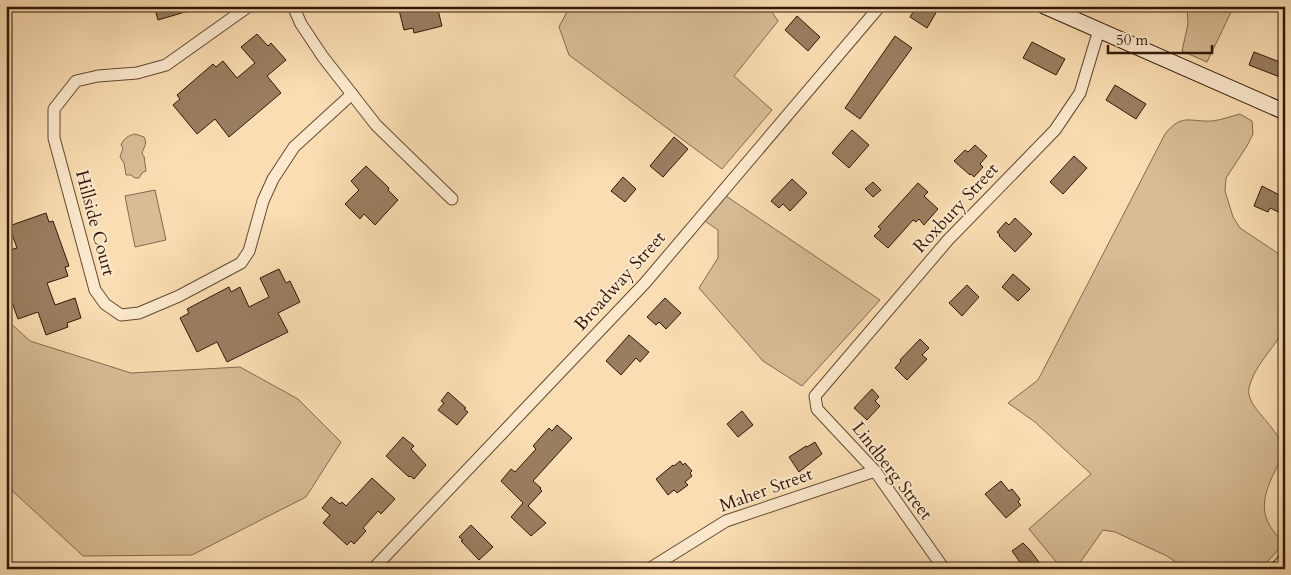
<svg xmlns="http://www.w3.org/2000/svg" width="1291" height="575" viewBox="0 0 1291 575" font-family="Cardo,serif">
  <rect width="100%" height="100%" fill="#faddb2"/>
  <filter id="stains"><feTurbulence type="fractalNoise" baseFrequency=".004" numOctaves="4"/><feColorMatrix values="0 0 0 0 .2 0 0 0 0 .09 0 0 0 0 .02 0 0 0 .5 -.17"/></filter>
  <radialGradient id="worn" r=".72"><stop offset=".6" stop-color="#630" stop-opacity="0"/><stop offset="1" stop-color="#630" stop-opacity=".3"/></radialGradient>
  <!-- green -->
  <g fill="#d8bc95" stroke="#846a4e">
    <polygon points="570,6 768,6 778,21 734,76 772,110 722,169 569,55 559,27"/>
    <polygon points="1187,6 1234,6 1207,62 1182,51 1188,24"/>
    <path d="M 1240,114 L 1252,121 L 1253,134 L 1247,146 L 1226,178 L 1225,191 L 1233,217 L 1240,228 L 1285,258 C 1285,268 1287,325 1284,330 C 1273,349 1254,366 1249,388 C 1245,407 1278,426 1282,447 C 1284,456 1279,463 1275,471 C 1260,501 1259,519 1284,543 L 1261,569 L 1186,569 L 1167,556 L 1115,532 L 1103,530 L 1079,564 L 1074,569 L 1062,569 L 1029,529 L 1091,474 L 1035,422 L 1008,403 L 1038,380 L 1165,134 C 1182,113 1189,122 1212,121 C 1222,120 1231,116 1240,114 Z"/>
    <path d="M 135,134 L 144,137 C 148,145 143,147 142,154 L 144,156 L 146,171 L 142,173 L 139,178 L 135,178 L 131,175 L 126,175 L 124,163 L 120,157 L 123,148 L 121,145 C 123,139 129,135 135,134 Z"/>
    <polygon points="155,190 166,240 135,247 125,196"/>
    <polygon points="726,196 880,300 802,386 763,361 699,288 718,258 718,230 705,221"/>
    <polygon points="6,319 30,341 131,373 240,367 298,399 341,442 306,497 192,555 83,556 6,485"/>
  </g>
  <!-- building -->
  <g fill="#9a7e60" stroke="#311808">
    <polygon points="154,6 195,6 195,9 158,20"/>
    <polygon points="398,6 437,6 442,26 414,33 413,28 404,30"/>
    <polygon points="917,6 940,6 927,28 910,17"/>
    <polygon points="797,16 820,37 808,51 785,30"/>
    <polygon points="257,34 268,46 271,43 286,60 267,76 281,93 229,137 215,119 197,134 173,105 180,99 177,95 213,64 216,67 223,61 237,78 255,63 241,47"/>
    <polygon points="895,36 912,48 860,119 845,108"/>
    <polygon points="1032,42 1065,59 1056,75 1023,58"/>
    <polygon points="1254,52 1285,64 1285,79 1249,65"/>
    <polygon points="1115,85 1146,104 1136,119 1106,100"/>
    <polygon points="852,130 869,145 849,168 832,153"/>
    <polygon points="674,137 688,149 663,177 650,166"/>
    <polygon points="975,145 987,156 980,164 983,167 974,177 971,174 970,175 954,161 965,150 968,152"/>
    <polygon points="1074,156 1087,168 1063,194 1050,182"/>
    <polygon points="366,166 389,188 388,190 398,200 375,225 364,214 360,219 345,204 359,190 351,181"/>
    <polygon points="623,177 636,189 625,202 611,191"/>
    <polygon points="792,179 807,193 790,211 783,204 779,208 771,201"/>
    <polygon points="873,182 881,190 873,197 865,189"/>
    <polygon points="918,183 928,192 924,196 938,209 924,225 919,219 916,222 913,220 888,248 874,236 881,229 878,227"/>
    <polygon points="1262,186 1285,198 1285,215 1270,208 1268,212 1254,206"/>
    <polygon points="46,213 49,222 53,221 69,266 65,267 68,276 47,283 55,305 75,298 81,318 67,323 68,327 46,335 38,312 18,319 6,286 6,251 17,248 9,226"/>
    <polygon points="1015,218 1032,234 1015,252 999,236 1000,235 997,232 1006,222 1009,225"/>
    <polygon points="279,269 286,283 290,281 300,302 278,313 288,332 227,362 217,342 197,352 180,318 189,313 187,309 229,287 231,292 240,287 249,307 269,297 260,278"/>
    <polygon points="1013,274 1030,289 1018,301 1002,287"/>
    <polygon points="967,285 979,297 962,316 949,303"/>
    <polygon points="665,298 681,313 666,329 659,322 656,325 647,317"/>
    <polygon points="629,335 649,352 640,362 636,358 621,375 606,361"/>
    <polygon points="920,339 929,348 922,355 927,359 907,380 895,368 901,361 900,360"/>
    <polygon points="872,389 879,397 875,401 880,406 867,420 854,408"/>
    <polygon points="448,392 466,408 464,409 468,412 457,425 438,410 444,403 441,401"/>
    <polygon points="742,411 753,425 738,437 727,424"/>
    <polygon points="557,425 572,438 533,481 541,488 540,489 542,491 528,506 546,523 531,536 511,517 523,503 501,481 511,469 515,472 536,449 533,446 549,428 552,431"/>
    <polygon points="403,437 414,446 411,449 426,465 414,479 410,476 409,477 386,456"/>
    <polygon points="815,442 822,454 799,472 789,457 806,446 807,447"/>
    <polygon points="680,461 683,465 685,463 692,471 690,473 692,476 685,482 688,485 677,493 674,490 668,495 656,479 673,465 674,466"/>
    <polygon points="372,478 395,499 381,514 378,511 363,528 366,531 354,544 351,541 347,545 323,523 330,515 322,508 331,497 340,504 342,502 346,506"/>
    <polygon points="1001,481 1009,491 1012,489 1020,499 1018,502 1021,505 1006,518 985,494"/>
    <polygon points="471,525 493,547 479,560 461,541 463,540 459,537"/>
    <polygon points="1023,543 1030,550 1044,569 1025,569 1012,551"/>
  </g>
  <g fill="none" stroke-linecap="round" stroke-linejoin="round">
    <defs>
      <g id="street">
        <polyline points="249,6 166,65 137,73 98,76 76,81 54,109 54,138 95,290 105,304 121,315 139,313 179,296 241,263 249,251 263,201 273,179 294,147 352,94"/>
        <polyline points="293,6 301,24 323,57 376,125 452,199"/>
        <polyline points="373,569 645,283 880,6"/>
        <polyline points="649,569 726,521 875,471"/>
        <polyline points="944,569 875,471 817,409 815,396 948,240 1055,130 1080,93 1099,30"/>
      </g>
      <g id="secondary">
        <polyline points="1044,6 1285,112"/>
        <polyline points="1278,569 1285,561"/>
      </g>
    </defs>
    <!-- street casing -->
    <use href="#street" stroke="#634932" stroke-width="13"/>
    <!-- secondary casing -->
    <use href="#secondary" stroke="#311808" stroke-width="17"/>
    <!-- street -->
    <use href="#street" stroke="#fce9cd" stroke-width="11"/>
    <!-- secondary -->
    <use href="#secondary" stroke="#fce9cd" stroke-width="15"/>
  </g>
  <g text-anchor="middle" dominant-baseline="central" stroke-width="4" stroke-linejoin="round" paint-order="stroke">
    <!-- street labels -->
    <g font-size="18" fill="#311808" stroke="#fce9cd">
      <text transform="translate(956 208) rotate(-47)">Roxbury Street</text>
      <text transform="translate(95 223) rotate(75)">Hillside Court</text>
      <text transform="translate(620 281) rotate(-48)">Broadway Street</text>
      <text transform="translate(892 471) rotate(52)">Lindberg Street</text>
      <text transform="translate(766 490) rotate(-20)">Maher Street</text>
    </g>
  </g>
  <!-- margin -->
  <rect width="1291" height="575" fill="none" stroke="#faddb2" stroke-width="25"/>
  <rect x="8" y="8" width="1276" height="560" fill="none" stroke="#311808" stroke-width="2.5"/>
  <rect x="12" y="12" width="1266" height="550" fill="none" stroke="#311808"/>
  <!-- scale -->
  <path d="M1108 45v8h104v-8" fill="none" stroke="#311808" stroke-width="2.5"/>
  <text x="1116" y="45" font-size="15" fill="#311808" stroke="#fce9cd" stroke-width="4" paint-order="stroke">50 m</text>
  <rect width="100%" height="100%" filter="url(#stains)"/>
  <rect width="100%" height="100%" fill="url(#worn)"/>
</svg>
